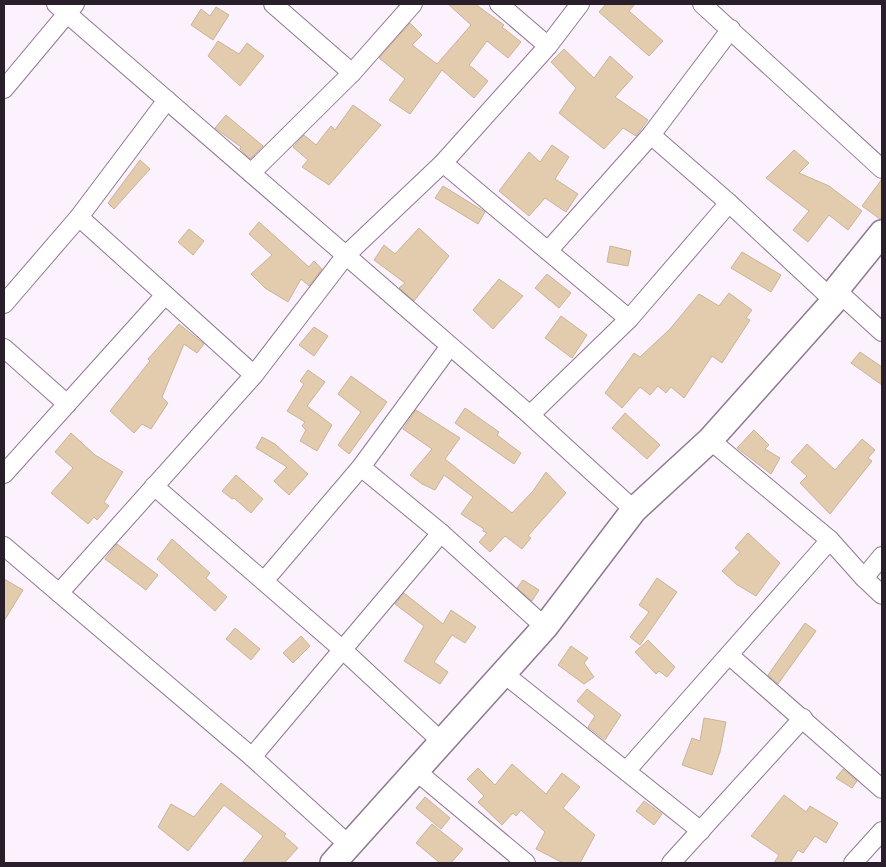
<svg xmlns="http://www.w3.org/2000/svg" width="886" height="867" viewBox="0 0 886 867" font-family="'Playfair Display',serif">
  <rect width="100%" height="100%" fill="#fcf2fe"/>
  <!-- building -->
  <g fill="#e2ccad" stroke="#cab496">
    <polygon points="448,4 475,4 504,25 502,27 521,42 508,58 487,41 469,65 488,81 474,98 442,70 410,114 389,100 405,79 379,58 410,23 422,35 412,45 437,64 471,25"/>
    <polygon points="606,4 635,4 629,11 663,41 649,56 599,12"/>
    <polygon points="216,7 229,15 213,40 191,25 201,9 210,16"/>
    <polygon points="218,41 239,54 247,43 264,56 240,86 208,56"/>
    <polygon points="564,49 594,78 610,56 633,77 615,97 648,120 636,136 623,128 604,149 559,113 576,88 551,62"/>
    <polygon points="353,105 381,125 329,185 302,167 308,160 293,147 304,135 316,145 331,126 335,130"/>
    <polygon points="226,115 263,146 250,159 240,149 241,147 215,128"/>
    <polygon points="552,145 569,157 555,179 578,194 566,212 545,198 529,216 499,191 529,152 540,162"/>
    <polygon points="794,150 809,163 799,173 829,186 862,211 848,230 829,215 808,242 793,230 809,211 766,178"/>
    <polygon points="140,160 150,169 114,209 108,203"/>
    <polygon points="882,179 882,219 880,219 862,206"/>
    <polygon points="443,186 485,212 478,224 435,198"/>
    <polygon points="259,222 309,267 314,261 322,269 309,286 301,279 288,302 265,288 251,274 272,255 249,234"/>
    <polygon points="419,228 449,256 414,301 399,288 405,283 374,260 384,245 395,254"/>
    <polygon points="189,229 204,241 193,255 178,242"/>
    <polygon points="610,246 631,251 628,266 607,262"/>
    <polygon points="742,252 781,275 771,292 731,268"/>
    <polygon points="547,274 571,293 559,308 535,288"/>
    <polygon points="499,279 523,296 493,329 473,310"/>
    <polygon points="729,293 752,310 746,318 750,320 722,363 712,356 684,398 671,387 666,393 658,386 650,395 640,387 622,408 605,393 634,353 640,357 670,329 699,294 719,306"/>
    <polygon points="561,316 587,335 572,358 545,338"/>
    <polygon points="179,324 204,344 197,353 184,344 162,397 168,403 151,429 142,424 134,433 110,411 150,361 148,359"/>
    <polygon points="314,327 328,336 314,356 299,345"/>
    <polygon points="860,352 882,367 882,385 851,363"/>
    <polygon points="308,370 325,382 307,406 332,425 317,451 300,441 306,430 302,426 305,422 287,411 304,384 300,381"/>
    <polygon points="351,376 387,402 349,454 338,445 361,412 338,394"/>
    <polygon points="465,408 499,432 497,435 521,453 514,464 455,423"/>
    <polygon points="416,410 460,438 445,459 512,513 533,491 546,472 566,493 528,536 531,538 522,549 505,536 490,552 479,542 487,533 483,531 484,529 461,514 473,497 444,475 435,490 422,484 410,475 432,449 403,429"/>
    <polygon points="625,413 660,445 647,459 612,428"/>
    <polygon points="754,430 769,445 765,449 780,458 771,474 737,448"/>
    <polygon points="71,433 95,455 123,472 104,502 109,506 97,520 94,517 88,524 51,493 73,468 55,452"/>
    <polygon points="262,437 275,444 308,474 289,495 274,481 287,467 256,448"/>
    <polygon points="862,439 875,450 868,458 872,461 830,514 800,483 807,476 791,462 807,444 835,470"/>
    <polygon points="236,475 263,499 251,513 234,498 232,499 222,491"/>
    <polygon points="748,533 780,563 756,596 736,584 722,571 740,552 735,548"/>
    <polygon points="172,539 210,573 206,578 227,597 215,611 157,559"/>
    <polygon points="117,544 158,575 146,590 105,559"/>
    <polygon points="657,578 677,592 640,645 630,637 649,612 639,605"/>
    <polygon points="4,579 23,590 4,621"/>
    <polygon points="523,580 539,590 532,601 517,588"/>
    <polygon points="404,593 443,624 451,610 476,627 465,643 452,635 434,662 448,672 440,684 404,661 424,626 395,604"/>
    <polygon points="805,623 816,631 778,684 768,675"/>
    <polygon points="235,628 260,649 251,660 226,639"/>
    <polygon points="301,636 310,646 293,663 283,653"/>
    <polygon points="648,640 675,667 667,677 659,671 656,674 635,652"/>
    <polygon points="571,646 588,658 584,663 594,677 584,684 558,665"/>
    <polygon points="587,689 621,715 605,740 588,727 595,716 577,701"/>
    <polygon points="704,718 726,722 720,752 712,775 682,765 692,738 700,741"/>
    <polygon points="512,764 546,794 562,773 580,787 563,808 595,835 580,863 563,863 536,849 545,832 521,810 516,816 513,813 502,825 478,802 484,796 467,779 478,768 495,785"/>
    <polygon points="843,769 857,781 852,788 836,778"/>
    <polygon points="221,783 286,834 284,836 298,848 284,863 242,863 263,836 224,805 188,851 158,827 171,804 194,817"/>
    <polygon points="784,795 806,812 810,806 838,823 826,843 815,836 803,853 798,850 790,863 774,863 779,855 751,836"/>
    <polygon points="425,797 450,818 441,829 416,808"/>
    <polygon points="644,801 662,814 654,825 636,811"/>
    <polygon points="432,824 463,849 451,863 440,863 416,843"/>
  </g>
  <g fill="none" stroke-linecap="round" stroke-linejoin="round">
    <defs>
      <g id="street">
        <polyline points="56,4 530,415 634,510"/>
        <polyline points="273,4 352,73"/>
        <polyline points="499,4 548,46"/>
        <polyline points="702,4 882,169"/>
        <polyline points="4,89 75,4"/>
        <polyline points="651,135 729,203 834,301"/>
        <polyline points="443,163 629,319"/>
        <polyline points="251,173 352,73 413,4"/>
        <polyline points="79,217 254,375"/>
        <polyline points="548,251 651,135 731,29"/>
        <polyline points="836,290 882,332"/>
        <polyline points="4,304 79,217 167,100"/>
        <polyline points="4,348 67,404"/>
        <polyline points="530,415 629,319 729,203"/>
        <polyline points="710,440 830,540 864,578 882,595"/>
        <polyline points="361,467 441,533 545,627"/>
        <polyline points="4,474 165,295"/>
        <polyline points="154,486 343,650 442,742"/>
        <polyline points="4,546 252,757 350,846"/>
        <polyline points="864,578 882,556"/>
        <polyline points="264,581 361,467 450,346"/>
        <polyline points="59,593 254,375 346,255 443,163 548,46 580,4"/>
        <polyline points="729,655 882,789"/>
        <polyline points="503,673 701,831"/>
        <polyline points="252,757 441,533"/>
        <polyline points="627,770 830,540"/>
        <polyline points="416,771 526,863"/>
        <polyline points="671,863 803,718"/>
        <polyline points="853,863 882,831"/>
      </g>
      <polyline id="secondary" points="333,863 545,627 634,510 710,440 834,301 836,290 882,233"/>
    </defs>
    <!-- street casing -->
    <use href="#street" stroke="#8f7892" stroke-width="20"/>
    <!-- secondary casing -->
    <use href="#secondary" stroke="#8f7892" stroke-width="28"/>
    <!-- street -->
    <use href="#street" stroke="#fff" stroke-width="18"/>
    <!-- secondary -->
    <use href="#secondary" stroke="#fff" stroke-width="25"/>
  </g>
  <!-- border -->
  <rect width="886" height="867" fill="none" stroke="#281f2a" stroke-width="10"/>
</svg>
